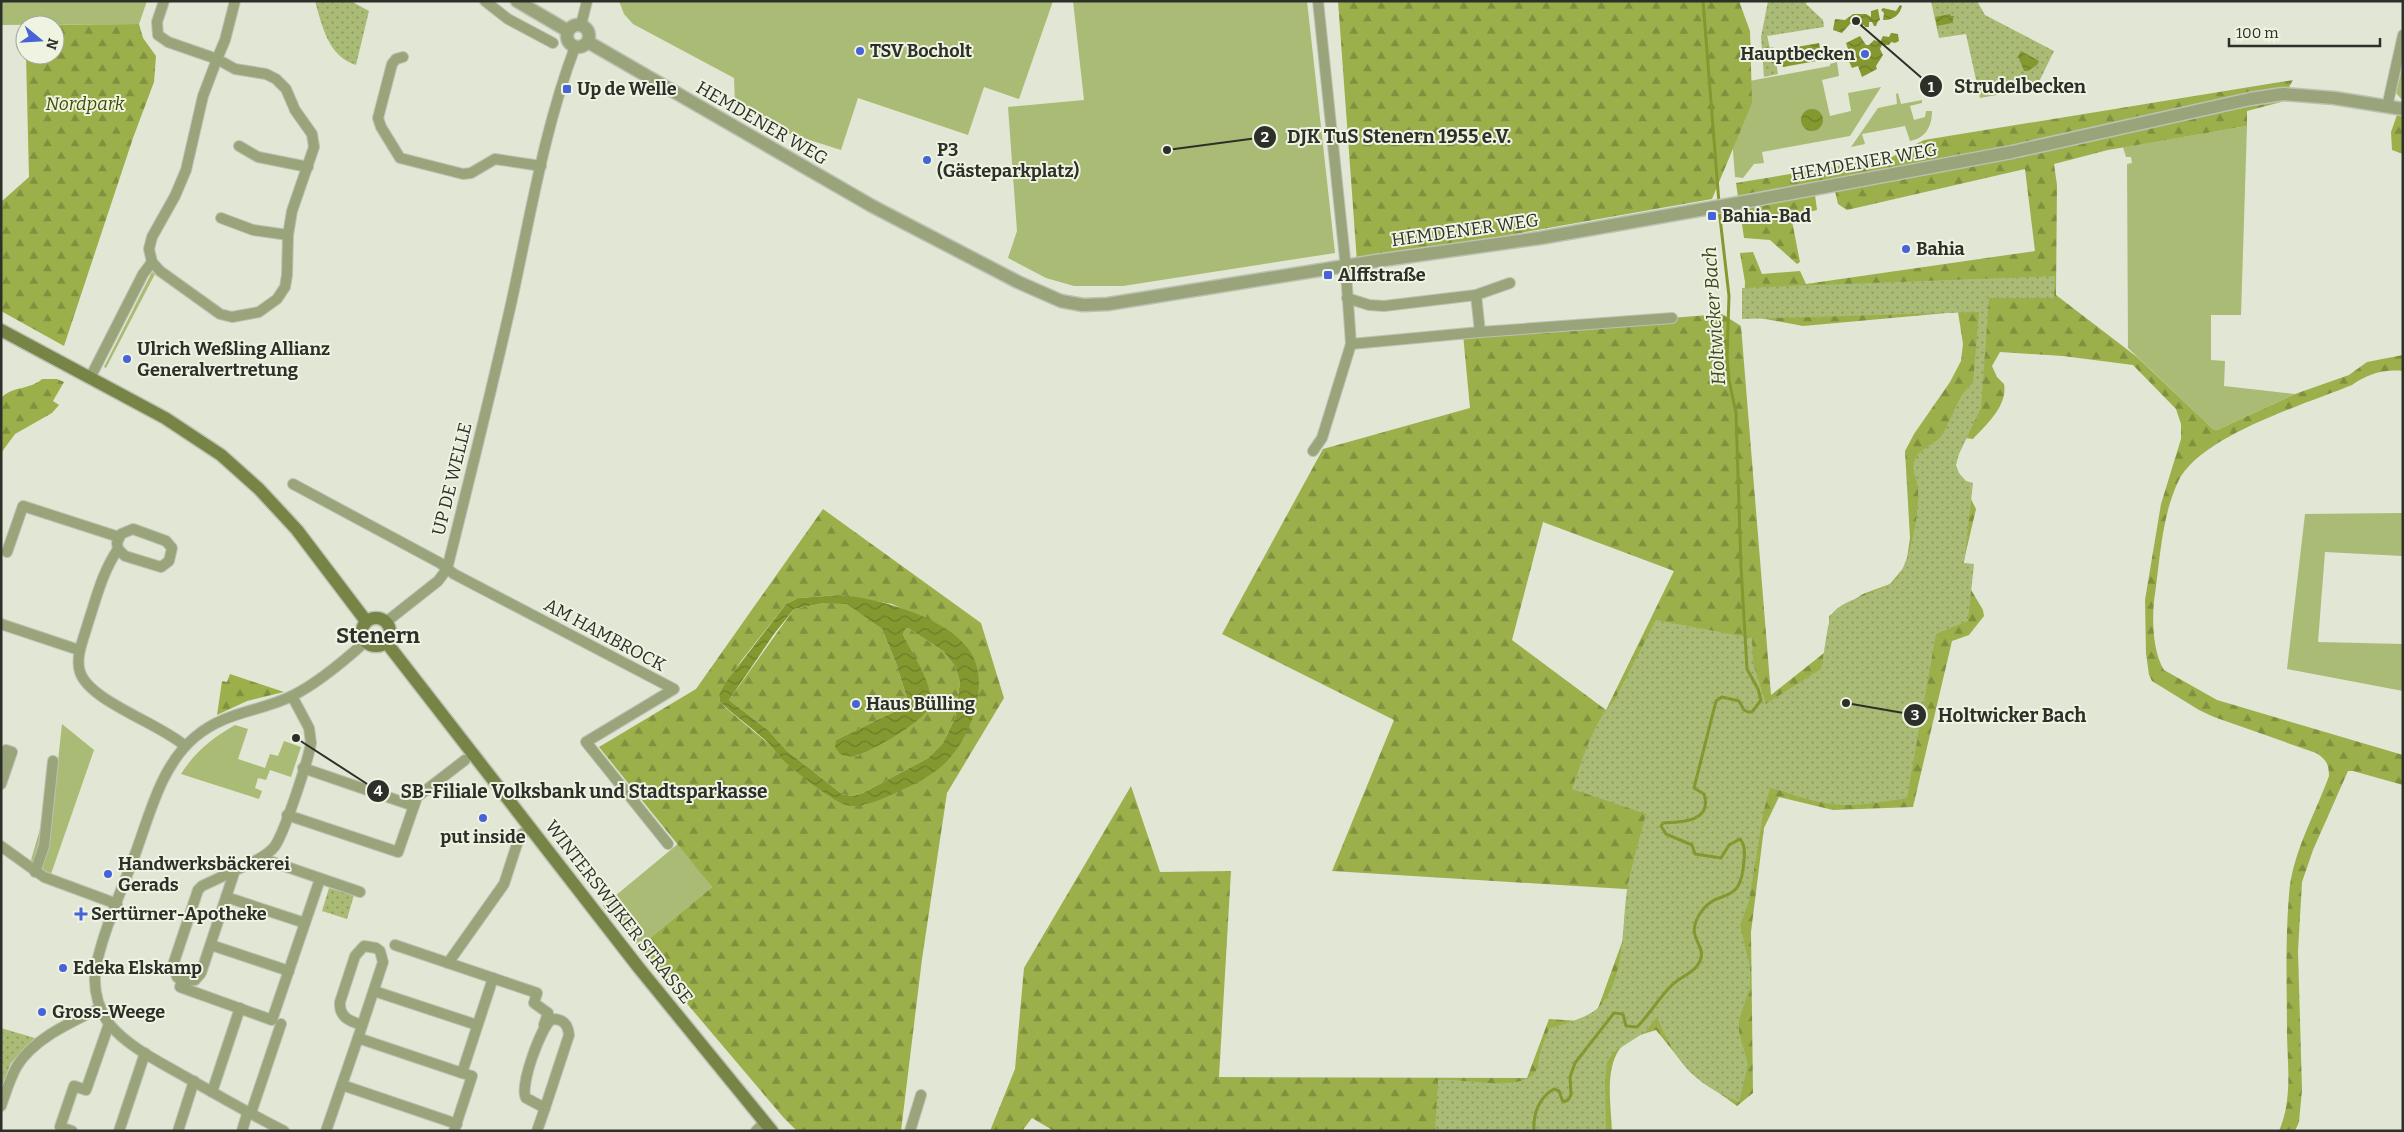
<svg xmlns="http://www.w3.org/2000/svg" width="2404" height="1132" viewBox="0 0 2404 1132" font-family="Bitter,serif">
  <defs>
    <pattern id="forest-firs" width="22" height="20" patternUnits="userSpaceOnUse" patternTransform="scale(1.25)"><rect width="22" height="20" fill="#9bb04b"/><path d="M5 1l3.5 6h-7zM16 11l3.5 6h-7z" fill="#7f903e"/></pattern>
    <pattern id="park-dots" width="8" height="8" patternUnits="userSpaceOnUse" patternTransform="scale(1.25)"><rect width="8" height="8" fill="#aabb75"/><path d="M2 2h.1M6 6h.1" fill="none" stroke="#8b9860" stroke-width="1.8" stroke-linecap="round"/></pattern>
    <pattern id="water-waves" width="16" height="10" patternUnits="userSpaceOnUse" patternTransform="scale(1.25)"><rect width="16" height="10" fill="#849830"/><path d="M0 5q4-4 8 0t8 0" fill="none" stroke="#6c7c29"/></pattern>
  </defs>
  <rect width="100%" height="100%" fill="#e1e6d5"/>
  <!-- grass -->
  <g fill="#aabb75">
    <polygon points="1,1 147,1 139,24 1,25"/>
    <polygon points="619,1 1053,1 1019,99 984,87 968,135 858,98 841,150 781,131 735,104 734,78 633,24 624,14"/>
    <polygon points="1073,1 1307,1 1335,253 1123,286 1074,286 1046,278 1008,258 1017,231 1008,107 1084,100"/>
    <polygon points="1837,62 1839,76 1822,80 1830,116 1851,111 1848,93 1881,87 1850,136 1762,152 1764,163 1754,164 1743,178 1735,177 1728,85 1830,66 1830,64"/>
    <polygon points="2403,64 2403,101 2396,93"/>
    <path d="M 1898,93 L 1901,104 L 1922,100 L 1922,103 L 1910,106 L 1914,120 L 1925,117 L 1926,111 L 1932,111 C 1932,126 1926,138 1910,141 L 1905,126 L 1862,134 L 1865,144 L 1851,147 L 1878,108 L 1897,104 L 1896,94 Z"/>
    <polygon points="2247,126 2241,315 2211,315 2211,360 2225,361 2224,386 2295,394 2217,430 2213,429 2128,348 2127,164 2132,163 2131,157 2126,157 2123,147"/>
    <polygon points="152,272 155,274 106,368 104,367"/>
    <polygon points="2403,513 2403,556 2325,552 2318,642 2403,644 2403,691 2287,669 2305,514"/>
    <polygon points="62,724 94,750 51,874 36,866 31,860 57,771"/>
    <path d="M 235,725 L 248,729 L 238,759 L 265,768 L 270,754 L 278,756 L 284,741 L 301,747 L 291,777 L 270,770 L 266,780 L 258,778 L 255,788 L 262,791 L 259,799 L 181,774 C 195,752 212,738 235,725 Z"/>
    <polygon points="679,843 712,887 639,947 603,906"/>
  </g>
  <!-- forest -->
  <g fill="url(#forest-firs)" fill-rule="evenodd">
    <polygon points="1338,1 1739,1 1750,31 1752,103 1712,199 1357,262"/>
    <polygon points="139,24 143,38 156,56 154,82 133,138 64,346 1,311 1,202 29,177 26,55 55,55 55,25 26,25"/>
    <path d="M 2293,80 L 2281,102 L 2247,111 L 2247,126 L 2108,150 L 2054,164 L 2057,185 L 2056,295 L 2137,357 L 2213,429 L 2217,430 L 2295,394 L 2349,375 L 2367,362 L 2403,355 L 2403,371 C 2383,369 2368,374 2352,385 C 2306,404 2199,436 2178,482 C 2161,518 2160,562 2154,601 C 2152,621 2153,653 2164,670 L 2217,700 L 2403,755 L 2403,785 L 2353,771 L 2348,771 L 2313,850 L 2302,882 L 2298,951 L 2302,1090 L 2299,1122 L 2295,1131 L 2279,1131 C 2292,1101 2288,1068 2287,1037 C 2287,989 2285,942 2289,895 C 2292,853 2315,815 2329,776 C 2329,764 2326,759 2316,753 L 2214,717 L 2199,710 L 2152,681 L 2149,675 L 2146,653 L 2145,600 L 2161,504 L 2181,439 L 2181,424 L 2176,409 L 2133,365 L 2063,356 L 2000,352 L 1992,366 L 1997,377 L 2004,384 C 2008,405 1987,424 1973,439 L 1964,438 L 1946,462 L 1961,479 L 1976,509 L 1961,573 L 1983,610 L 1984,616 L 1969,635 L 1952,641 L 1913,807 L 1833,810 L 1779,797 L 1764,828 L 1751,932 L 1753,1093 L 1737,1106 L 1690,1072 L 1656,1030 C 1648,1033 1637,1035 1630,1039 C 1602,1057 1611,1103 1612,1131 L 1054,1131 L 1032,1118 L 1022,1131 L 990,1131 L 1015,1069 L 1024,968 L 1131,786 L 1160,872 L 1231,871 L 1219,1077 L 1527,1078 L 1549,1019 L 1593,1022 L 1641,890 L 1332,871 L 1394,720 L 1222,634 L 1323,449 L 1470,408 L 1463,334 L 1722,314 L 1741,326 L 1771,695 L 1829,649 L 1829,616 L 1863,594 L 1890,584 L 1906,565 L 1910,538 L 1905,451 L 1914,434 L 1950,382 L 1961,361 L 1963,344 L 1958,312 L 1803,326 L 1744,315 L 1745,282 L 1740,253 L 1753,252 L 1762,274 L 1800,271 L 1806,284 L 2035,251 L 2025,169 L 1847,210 L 1838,204 L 1835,191 L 1815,195 L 1817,210 L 1791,216 L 1800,262 L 1797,264 L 1770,240 L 1744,238 L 1736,183 L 1892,157 L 1924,140 ZM 1543,522 L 1674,571 L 1606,710 L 1512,640 Z"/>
    <polygon points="2398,112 2403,112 2403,154 2392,150 2391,132"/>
    <path d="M 42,379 L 57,379 L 64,382 L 53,401 L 59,405 L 52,413 L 15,434 L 1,453 L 1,398 C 12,386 30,390 42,379 Z"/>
    <path d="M 823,509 L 981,623 L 1004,698 L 947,793 L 922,959 L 901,1131 L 797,1131 L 783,1117 L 639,947 L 712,887 L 599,747 L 696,689 ZM 841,595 L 892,604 L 944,628 L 978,673 L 978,687 L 975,710 L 956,749 L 914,783 L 865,805 L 832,798 L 820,789 L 779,756 L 770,745 L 727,709 L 720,702 L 719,695 L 741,661 L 786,604 L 798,598 Z"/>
    <polygon points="824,603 847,603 882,629 896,663 907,698 904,707 836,740 857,756 918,720 929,691 903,634 904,629 908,628 943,651 955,666 960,682 955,718 943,743 928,758 861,794 852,796 842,794 787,751 768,730 729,700 794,609"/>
    <polygon points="230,674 284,692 247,701 217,715 222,681 227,682"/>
  </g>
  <!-- park -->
  <g fill="url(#park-dots)">
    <path d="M 315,1 L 351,1 L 369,11 L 356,65 C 328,56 322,26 315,1 Z"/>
    <polygon points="1768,1 1807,1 1806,4 1823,20 1824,27 1767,36 1770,48 1773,47 1778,74 1764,77 1761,37"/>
    <polygon points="1931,1 1977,1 1985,15 2054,51 2036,88 1980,98 1966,34 1939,38"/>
    <path d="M 2055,276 L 2054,298 L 1989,298 L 1981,408 L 1959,454 L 1956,465 L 1959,473 L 1966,481 L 1973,483 L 1964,563 L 1974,564 L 1968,621 L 1936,634 L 1907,798 C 1876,803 1846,809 1815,801 C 1800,798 1785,791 1770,788 L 1763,814 L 1749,901 L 1740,925 L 1750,967 L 1750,987 L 1739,1020 L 1739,1032 L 1748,1065 L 1739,1102 C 1692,1083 1676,1062 1657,1017 L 1645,1032 L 1614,1052 L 1607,1062 L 1605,1080 L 1606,1131 L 1435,1131 L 1438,1080 C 1463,1077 1524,1095 1537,1069 C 1539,1065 1538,1059 1540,1054 C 1542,1045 1546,1037 1549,1029 C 1565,1023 1585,1019 1598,1008 C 1627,981 1621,920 1628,884 C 1633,860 1640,837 1646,814 L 1572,789 C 1580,766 1595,717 1613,703 L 1656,620 L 1752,638 L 1753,663 L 1766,704 L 1821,669 C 1824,657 1827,623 1832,614 C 1843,597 1891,592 1900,574 C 1912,551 1919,515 1918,490 C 1918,479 1910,471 1915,460 C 1919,448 1935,445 1942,435 C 1954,416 1954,400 1973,383 L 1979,312 L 1742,319 L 1742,288 Z"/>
    <polygon points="329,888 354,895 347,919 322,911"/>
    <polygon points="1,1028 35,1038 11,1063 1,1088"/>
  </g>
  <!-- water -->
  <g fill="url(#water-waves)" fill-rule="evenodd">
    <path d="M 1900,5 L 1902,6 C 1900,15 1892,21 1883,20 L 1884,13 L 1881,10 L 1883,8 L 1896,11 Z"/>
    <polygon points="1878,9 1880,20 1878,21 1876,26 1874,26 1872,22 1869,22 1869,27 1865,27 1864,25 1855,26 1854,23 1850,24 1842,33 1833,30 1835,19 1845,20 1853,14 1866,14 1871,17 1871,11"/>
    <polygon points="1950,14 1951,16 1954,16 1952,23 1937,26 1935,17"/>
    <polygon points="1891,33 1898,34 1899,41 1895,43 1891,42 1889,45 1882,45 1880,49 1883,55 1876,66 1877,69 1862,77 1858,66 1852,68 1846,55 1849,52 1846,43 1860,36 1866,45 1869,45 1874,40 1880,42 1883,36 1889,37"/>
    <polygon points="1819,43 1822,60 1783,67 1780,50"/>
    <polygon points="2021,51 2039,61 2037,65 2028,71 2024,71 2018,56"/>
    <circle cx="1812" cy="120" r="11"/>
    <path d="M 841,595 C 880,599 939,615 966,646 C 993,677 973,733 948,760 C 933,776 913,785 893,794 C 879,800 862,809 846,805 C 833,802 789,767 779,756 C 775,752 773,748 769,744 C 754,729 736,717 720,702 L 719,695 L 726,682 L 786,604 L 798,598 ZM 824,603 L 847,604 L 882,629 L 896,663 L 907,698 L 904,707 L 836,740 L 835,747 L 840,754 C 846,756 852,758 858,755 C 874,750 931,718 931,702 C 931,679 912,655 903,634 L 905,629 L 908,628 L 943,651 L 955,666 L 960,682 L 955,718 L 943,743 L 928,758 L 861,794 L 852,796 L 842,794 L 787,751 L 768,730 L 729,700 L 774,634 L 794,609 Z"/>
  </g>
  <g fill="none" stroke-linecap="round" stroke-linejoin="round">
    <!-- stream -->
    <g stroke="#849830" stroke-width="3">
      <polyline points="1703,1 1719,203"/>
      <path d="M 1534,1131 C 1533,1114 1539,1097 1554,1089 L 1559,1091 L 1563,1102 L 1568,1100 L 1571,1095 L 1570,1077 L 1575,1063 L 1614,1013 L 1623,1014 L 1626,1026 L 1637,1027 C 1650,1014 1658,999 1671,986 C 1680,976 1697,973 1701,958 C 1705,943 1684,937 1701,912 C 1719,886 1741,909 1744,860 C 1745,853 1745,845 1740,839 L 1729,845 L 1721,858 L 1695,854 L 1692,845 L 1666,834 L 1661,826 L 1663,823 C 1681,822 1713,822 1704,794 L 1694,788 L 1716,701 L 1722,697 L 1739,701 L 1744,710 L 1748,712 L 1752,712 L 1761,700 L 1758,689 L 1747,669 L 1741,567 L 1736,413 L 1729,380 L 1727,356 L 1729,296 L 1719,209"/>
    </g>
    <defs>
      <g id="minor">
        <polyline points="164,1 157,22 158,35 168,42 217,59 235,69 266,74 276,79 286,89 295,110 312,134 314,147 292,211 288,235 287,275 285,287 277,299 259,312 232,317 220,314 160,271 152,262 149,249 152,237 175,196 186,170 203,96 217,59 225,40 235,1"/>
        <polyline points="485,1 508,19 553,43"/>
        <polyline points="581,25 587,1"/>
        <polyline points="403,57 396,59 392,64 378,118 381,127 400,158 463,174 471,173 495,159 541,166"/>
        <polyline points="2387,107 2403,35"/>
        <polyline points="239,146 258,157 308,167"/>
        <polyline points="221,218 253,230 288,235"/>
        <polyline points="1476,295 1480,332"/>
        <polyline points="1347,298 1369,305 1384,306 1476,295 1510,283"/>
        <polyline points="1351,344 1480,332 1672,318"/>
        <polyline points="90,378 143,274 152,262"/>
        <polyline points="1313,451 1322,438 1351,344 1345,259 1318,1"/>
        <polyline points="293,484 440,563 454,574 674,689 586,742 668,844"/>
        <path d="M 118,549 L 125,556 L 161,567 L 169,561 L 172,548 L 166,541 L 133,529 L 121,534 L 117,543 L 118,549 C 102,573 97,596 88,623 C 84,638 75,656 80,672 C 89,701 161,724 185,746"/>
        <polyline points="7,552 23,506 119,537"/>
        <path d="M 386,622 L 438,581 L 447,569 C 469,481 491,392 511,304 C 530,218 544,129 575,47"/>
        <polyline points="1,624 79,650"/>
        <polyline points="1,763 6,750 12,752 1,784"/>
        <polyline points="303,768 414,806"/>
        <polyline points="287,815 398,852 417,797 465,760"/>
        <polyline points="1,846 44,877 117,904"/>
        <polyline points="261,858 360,892"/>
        <path d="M 235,870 L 201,973 L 195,980 L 182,981 L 177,977 L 173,965 L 198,890 L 202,886 L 253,862 C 261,858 270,853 275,846 C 285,831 308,761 311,743 L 309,728 L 292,696"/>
        <polyline points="35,872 44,846 53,761"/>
        <polyline points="226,897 305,923"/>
        <polyline points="211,945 289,971"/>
        <polyline points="395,945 537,993 534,1003 548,1013 544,1025"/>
        <polyline points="448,963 504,884 518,841 523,833"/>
        <polyline points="182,981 180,987 272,1020 320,879"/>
        <polyline points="374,991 477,1025"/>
        <path d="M 552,1019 C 563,1019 568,1024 569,1035 L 545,1108 L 526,1098 C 519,1087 541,1026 552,1019 Z"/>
        <polyline points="358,1038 462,1073"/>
        <polyline points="342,1085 457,1124"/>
        <polyline points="212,1092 240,1008"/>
        <path d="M 1,1106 C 6,1092 10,1078 17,1066 C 34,1038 72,1022 100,1008"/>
        <polyline points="251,1113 281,1024"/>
        <polyline points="72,1131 60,1127 74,1086 86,1090 109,1024"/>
        <polyline points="119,1131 145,1053"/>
        <polyline points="178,1131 194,1081"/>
        <polyline points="242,1131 248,1111"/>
        <path d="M 284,1131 C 250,1114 217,1095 184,1076 C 158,1061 130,1048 110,1025 C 99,1011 94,992 95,975 C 98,944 121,891 133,860 C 149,818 160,766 195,737 C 226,711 259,712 292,696 C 318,683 344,661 365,642"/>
        <path d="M 326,1131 L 358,1038 L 383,962 L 380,951 L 376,948 L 364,946 L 355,956 L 340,1002 C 339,1017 349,1021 362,1025"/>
        <polyline points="454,1131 472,1076 462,1073 493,978"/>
        <polyline points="537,1131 545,1108"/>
        <polyline points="756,1131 765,1122"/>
        <polyline points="910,1131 921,1095"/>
      </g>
      <g id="tertiary">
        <polyline points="517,1 568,31"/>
        <circle cx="578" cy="36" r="11"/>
        <polyline points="588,42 872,206 1018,282 1061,301 1083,305 1108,304 1376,261 1540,238 1733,204 2012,152 2250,99 2283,94 2334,98 2403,109"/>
      </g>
      <g id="secondary">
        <polyline points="1,330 165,418 221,455 259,489 297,530 366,621"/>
        <circle cx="376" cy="632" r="14"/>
        <polyline points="386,642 639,968 772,1131"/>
      </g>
    </defs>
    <!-- minor casing -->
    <use href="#minor" stroke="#bdc1b3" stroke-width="12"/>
    <!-- tertiary casing -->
    <use href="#tertiary" stroke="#bdc1b3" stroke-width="15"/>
    <!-- secondary casing -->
    <use href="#secondary" stroke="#bdc1b3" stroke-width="15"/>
    <!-- minor -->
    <use href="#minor" stroke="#99a47b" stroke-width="10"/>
    <!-- tertiary -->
    <use href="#tertiary" stroke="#99a47b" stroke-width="12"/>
    <!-- secondary -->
    <use href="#secondary" stroke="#768446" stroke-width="12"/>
  </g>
  <!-- markers -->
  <g fill="#4863d7" stroke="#eef3e2" stroke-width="2">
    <circle cx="860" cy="51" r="5"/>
    <circle cx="1865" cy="54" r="5"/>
    <rect x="562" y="84" width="10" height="10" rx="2.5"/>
    <circle cx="927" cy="160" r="5"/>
    <rect x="1707" y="211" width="10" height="10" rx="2.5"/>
    <circle cx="1906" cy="249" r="5"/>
    <rect x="1323" y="270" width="10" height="10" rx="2.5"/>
    <circle cx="127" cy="359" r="5"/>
    <circle cx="856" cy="704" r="5"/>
    <circle cx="483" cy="818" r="5"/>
    <circle cx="108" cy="874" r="5"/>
    <path d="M78.5 906.5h5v5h5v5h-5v5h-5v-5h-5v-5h5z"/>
    <circle cx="63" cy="968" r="5"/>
    <circle cx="42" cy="1012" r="5"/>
  </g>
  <g text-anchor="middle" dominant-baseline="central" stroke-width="4" stroke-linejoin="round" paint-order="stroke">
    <!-- poi labels -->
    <g font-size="18" font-weight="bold" fill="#2d2f29" stroke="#eef3e2" text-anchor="start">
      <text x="870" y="51">TSV Bocholt</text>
      <text x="1855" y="54" text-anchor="end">Hauptbecken</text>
      <text x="577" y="89">Up de Welle</text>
      <text x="937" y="150">P3<tspan x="937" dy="21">(Gästeparkplatz)</tspan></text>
      <text x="1722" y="216">Bahia-Bad</text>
      <text x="1916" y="249">Bahia</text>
      <text x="1338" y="275">Alffstraße</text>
      <text x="137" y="349">Ulrich Weßling Allianz<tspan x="137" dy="21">Generalvertretung</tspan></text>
      <text x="866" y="704">Haus Bülling</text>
      <text x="483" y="837" text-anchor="middle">put inside</text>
      <text x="118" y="864">Handwerksbäckerei<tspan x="118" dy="21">Gerads</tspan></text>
      <text x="91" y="914">Sertürner-Apotheke</text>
      <text x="73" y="968">Edeka Elskamp</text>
      <text x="52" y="1012">Gross-Weege</text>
    </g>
    <!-- park labels -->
    <g font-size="18" font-style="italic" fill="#414e00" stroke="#eef3e2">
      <text x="85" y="104">Nordpark</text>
    </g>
    <!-- street labels -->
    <g font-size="18" fill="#2d2f29" stroke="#eef3e2">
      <text transform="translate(762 123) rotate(30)">HEMDENER WEG</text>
      <text transform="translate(1864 162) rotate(-10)">HEMDENER WEG</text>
      <text transform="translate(1465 230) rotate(-8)">HEMDENER WEG</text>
      <text transform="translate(452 479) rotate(-76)">UP DE WELLE</text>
      <text transform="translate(605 635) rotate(28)">AM HAMBROCK</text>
      <text transform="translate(619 912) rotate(52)">WINTERSWIJKER STRASSE</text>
    </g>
    <!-- water labels -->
    <g font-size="19" font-style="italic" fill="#3d461d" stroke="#eef3e2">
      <text transform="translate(1714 316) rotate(-94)">Holtwicker Bach</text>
    </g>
    <!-- district labels -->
    <g font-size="22" font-weight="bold" fill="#2d2f29" stroke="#eef3e2">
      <text x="378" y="635">Stenern</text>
    </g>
  </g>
  <!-- callouts -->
  <path fill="none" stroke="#2d2f29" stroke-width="2" d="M1856 21L1931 86M1167 150L1265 137M1846 703L1915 715M296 738L378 791"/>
  <g fill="#2d2f29" stroke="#eef3e2" stroke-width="2">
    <circle cx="1856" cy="21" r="5"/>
    <circle cx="1167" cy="150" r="5"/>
    <circle cx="1846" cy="703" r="5"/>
    <circle cx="296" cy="738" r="5"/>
    <circle cx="1931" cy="86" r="12"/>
    <circle cx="1265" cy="137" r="12"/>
    <circle cx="1915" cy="715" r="12"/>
    <circle cx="378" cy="791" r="12"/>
  </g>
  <g font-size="15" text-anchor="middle" font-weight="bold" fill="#fff">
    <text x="1931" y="92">1</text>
    <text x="1265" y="142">2</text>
    <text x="1915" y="720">3</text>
    <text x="378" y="796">4</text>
  </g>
  <g font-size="19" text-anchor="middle" font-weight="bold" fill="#2d2f29" stroke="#eef3e2" stroke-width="4" stroke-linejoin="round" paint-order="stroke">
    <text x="2020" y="93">Strudelbecken</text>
    <text x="1399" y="143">DJK TuS Stenern 1955 e.V.</text>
    <text x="2012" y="722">Holtwicker Bach</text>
    <text x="584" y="798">SB-Filiale Volksbank und Stadtsparkasse</text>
  </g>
  <!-- border -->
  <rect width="2404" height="1132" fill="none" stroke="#2d2f29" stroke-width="5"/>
  <!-- north arrow -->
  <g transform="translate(40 40) rotate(108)"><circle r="24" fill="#eef3e2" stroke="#a1a598"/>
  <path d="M0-4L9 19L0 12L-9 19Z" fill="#4863d7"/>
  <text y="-8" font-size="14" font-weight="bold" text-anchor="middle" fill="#2d2f29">N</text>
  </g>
  <!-- scale -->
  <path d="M2229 38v8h151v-8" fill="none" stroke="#2d2f29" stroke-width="2.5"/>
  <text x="2236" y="38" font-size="15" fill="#2d2f29" stroke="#eef3e2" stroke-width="4" paint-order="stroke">100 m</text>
</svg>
